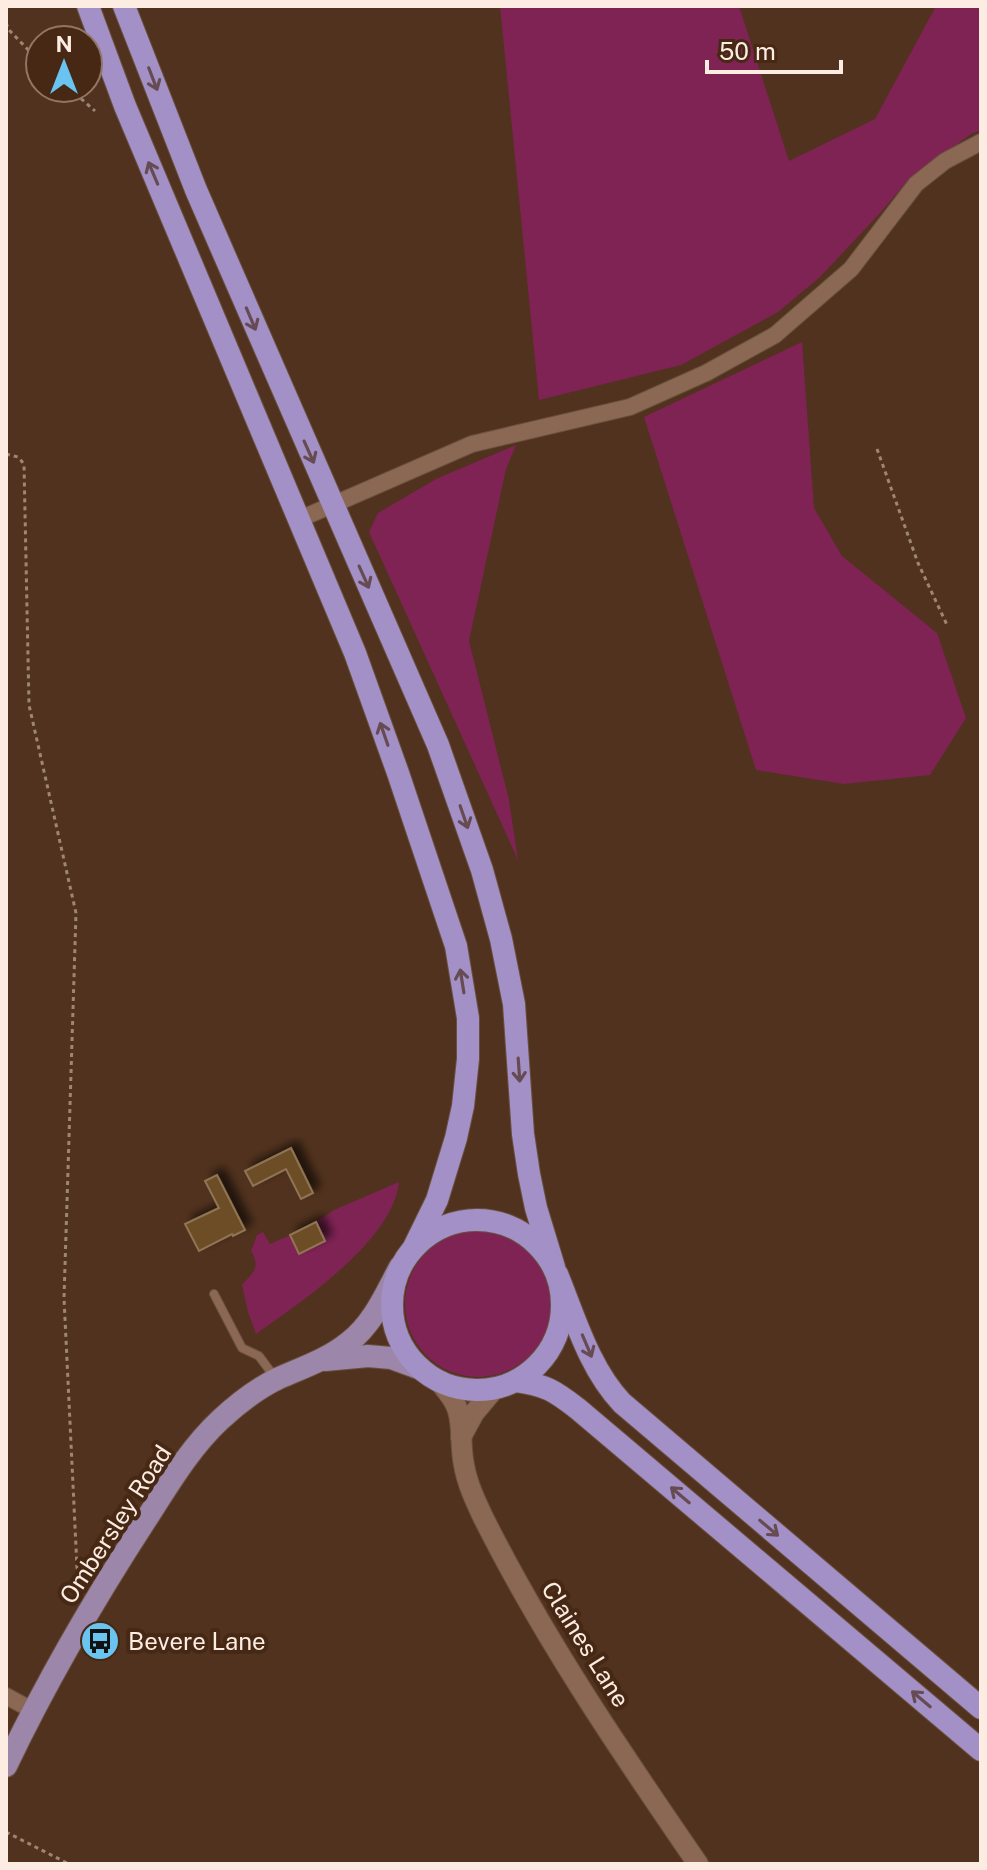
<svg xmlns="http://www.w3.org/2000/svg" width="987" height="1870" viewBox="0 0 987 1870" font-family="'Public Sans',sans-serif">
  <defs>
    <filter id="shadow"><feDropShadow dx="7" dy="-7" stdDeviation="4" flood-color="#0009"/></filter>
  </defs>
  <rect width="100%" height="100%" fill="#51321e"/>
  <!-- green -->
  <g fill="#7f2354">
    <polygon points="500,6 739,6 789,161 875,119 936,6 981,6 981,130 971,134 910,178 881,212 820,277 778,312 681,365 539,400"/>
    <polygon points="802,342 814,508 842,556 937,633 966,718 930,775 844,784 756,770 644,417"/>
    <polygon points="516,445 506,469 469,641 509,800 518,860 369,532 378,513 436,479"/>
    <path d="M 399,1182 C 393,1241 301,1302 256,1334 L 248,1312 L 242,1285 C 253,1272 261,1268 251,1251 L 257,1235 L 263,1232 L 270,1244 L 290,1235 L 300,1254 L 325,1241 L 316,1222 L 334,1210 Z"/>
    <circle cx="478" cy="1304" r="73"/>
  </g>
  <!-- building -->
  <g fill="#6c4e28" stroke="#8f7555" stroke-width="2" filter="url(#shadow)">
    <polygon points="291,1148 313,1193 301,1199 286,1169 253,1186 245,1171"/>
    <polygon points="217,1175 245,1230 233,1236 232,1234 199,1251 185,1224 219,1208 205,1181"/>
    <polygon points="316,1222 325,1241 299,1254 290,1235"/>
  </g>
  <g fill="none" stroke-linecap="round" stroke-linejoin="round">
    <defs>
      <polyline id="service" points="214,1294 242,1348 259,1356 276,1379"/>
      <g id="minor">
        <polyline points="300,519 472,444 630,407 706,373 775,335 851,269 916,184 945,161 981,142"/>
        <polyline points="6,1696 32,1710"/>
      </g>
      <g id="tertiary">
        <path d="M 438,1380 C 446,1390 455,1399 458,1411 C 463,1428 460,1447 464,1465 C 467,1483 475,1500 483,1517 C 544,1639 621,1752 698,1864"/>
        <polyline points="461,1437 474,1413 495,1388"/>
      </g>
      <g id="primary">
        <polyline points="325,1360 368,1356 391,1358 421,1369"/>
        <path d="M 6,1766 C 47,1680 95,1598 147,1518 C 169,1484 190,1448 220,1420 C 237,1404 258,1388 279,1378 C 304,1367 328,1359 349,1342 C 373,1324 386,1293 400,1267"/>
      </g>
      <g id="trunk">
        <polyline points="88,6 125,106 355,653 398,773 456,946 468,1018 468,1059 463,1106 456,1138 437,1200 414,1247"/>
        <polyline points="124,6 196,190 438,745 482,870 501,939 514,1004 523,1134 529,1174 536,1208 554,1267"/>
        <circle cx="477" cy="1305" r="85"/>
        <path d="M 557,1274 C 575,1318 589,1368 622,1403 L 981,1708"/>
        <path d="M 516,1381 C 546,1385 555,1391 578,1409 L 981,1750"/>
      </g>
    </defs>
    <!-- service casing -->
    <use href="#service" stroke="#69503e" stroke-width="10"/>
    <!-- minor casing -->
    <use href="#minor" stroke="#69503e" stroke-width="18"/>
    <!-- tertiary casing -->
    <use href="#tertiary" stroke="#69503e" stroke-width="22"/>
    <!-- primary casing -->
    <use href="#primary" stroke="#69503e" stroke-width="24"/>
    <!-- trunk casing -->
    <use href="#trunk" stroke="#69503e" stroke-width="24"/>
    <!-- path -->
    <g stroke="#9e8676" stroke-width="3" stroke-dasharray="4 4" stroke-linecap="butt">
      <polyline points="6,23 9,30 40,62"/>
      <polyline points="69,88 95,111"/>
      <polyline points="877,449 918,563 948,627"/>
      <polyline points="6,454 18,457 24,464 29,705 76,913 64,1298 77,1568 86,1575"/>
      <polyline points="6,1832 69,1864"/>
    </g>
    <!-- service -->
    <use href="#service" stroke="#8b6853" stroke-width="8"/>
    <!-- minor -->
    <use href="#minor" stroke="#8b6853" stroke-width="16"/>
    <!-- tertiary -->
    <use href="#tertiary" stroke="#8b6853" stroke-width="20"/>
    <!-- primary -->
    <use href="#primary" stroke="#9c86a9" stroke-width="22"/>
    <!-- trunk -->
    <use href="#trunk" stroke="#a290c6" stroke-width="22"/>
  </g>
  <!-- one-way arrows -->
  <defs><path id="oneway-shaft" d="M-6 0H5M1.5-3L5.5 0L1.5 3" fill="none" stroke-width="1.6" stroke-linecap="round" stroke-linejoin="round" transform="scale(2)"/></defs>
  <g stroke="#664c52">
    <use href="#oneway-shaft" transform="translate(153 79) rotate(69)"/>
    <use href="#oneway-shaft" transform="translate(153 173) rotate(-113)"/>
    <use href="#oneway-shaft" transform="translate(251 319) rotate(67)"/>
    <use href="#oneway-shaft" transform="translate(309 452) rotate(66)"/>
    <use href="#oneway-shaft" transform="translate(364 577) rotate(66)"/>
    <use href="#oneway-shaft" transform="translate(384 734) rotate(-109)"/>
    <use href="#oneway-shaft" transform="translate(464 817) rotate(71)"/>
    <use href="#oneway-shaft" transform="translate(462 981) rotate(-99)"/>
    <use href="#oneway-shaft" transform="translate(519 1070) rotate(86)"/>
    <use href="#oneway-shaft" transform="translate(587 1346) rotate(67)"/>
    <use href="#oneway-shaft" transform="translate(680 1495) rotate(-140)"/>
    <use href="#oneway-shaft" transform="translate(769 1528) rotate(40)"/>
    <use href="#oneway-shaft" transform="translate(921 1699) rotate(-140)"/>
  </g>
  <!-- icons -->
  <defs>
    <symbol id="bus-disc" viewBox="-11 -11 22 22"><circle r="9.5" fill="#69c4f0" stroke="#462814"/><path d="M-5-6H5V4H4V6H2V4H-2V6H-4V4H-5ZM-3.5-4V0h7V-4ZM-3.5 1.2v1.5H-2V1.2ZM2 1.2v1.5H3.5V1.2Z" fill="#111"/></symbol>
  </defs>
  <g fill-rule="evenodd">
    <use href="#bus-disc" x="78" y="1619" width="44" height="44"/>
  </g>
  <g text-anchor="middle" dominant-baseline="central" stroke-width="8" stroke-linejoin="round" paint-order="stroke">
    <!-- street labels -->
    <g font-size="24" fill="#fcece2" stroke="#462814">
      <text transform="translate(115 1524) rotate(-57)">Ombersley Road</text>
      <text transform="translate(586 1644) rotate(58)">Claines Lane</text>
    </g>
    <!-- poi labels -->
    <g font-size="24" fill="#fcece2" stroke="#462814" text-anchor="start">
      <text x="128" y="1641">Bevere Lane</text>
    </g>
  </g>
  <!-- border -->
  <rect width="987" height="1870" fill="none" stroke="#fcece2" stroke-width="16"/>
  <!-- north arrow -->
  <g transform="translate(64 64)"><circle r="38" fill="#462814" stroke="#8f7666" stroke-width="2"/>
  <path d="M0-6L14 30L0 20L-14 30Z" fill="#69c4f0"/>
  <text y="-12" font-size="22" font-weight="bold" text-anchor="middle" fill="#fcece2">N</text>
  </g>
  <!-- scale -->
  <path d="M707 60v12h134v-12" fill="none" stroke="#fcece2" stroke-width="4"/>
  <text x="719" y="60" font-size="24" fill="#fcece2" stroke="#462814" stroke-width="6" paint-order="stroke">50 m</text>
</svg>
